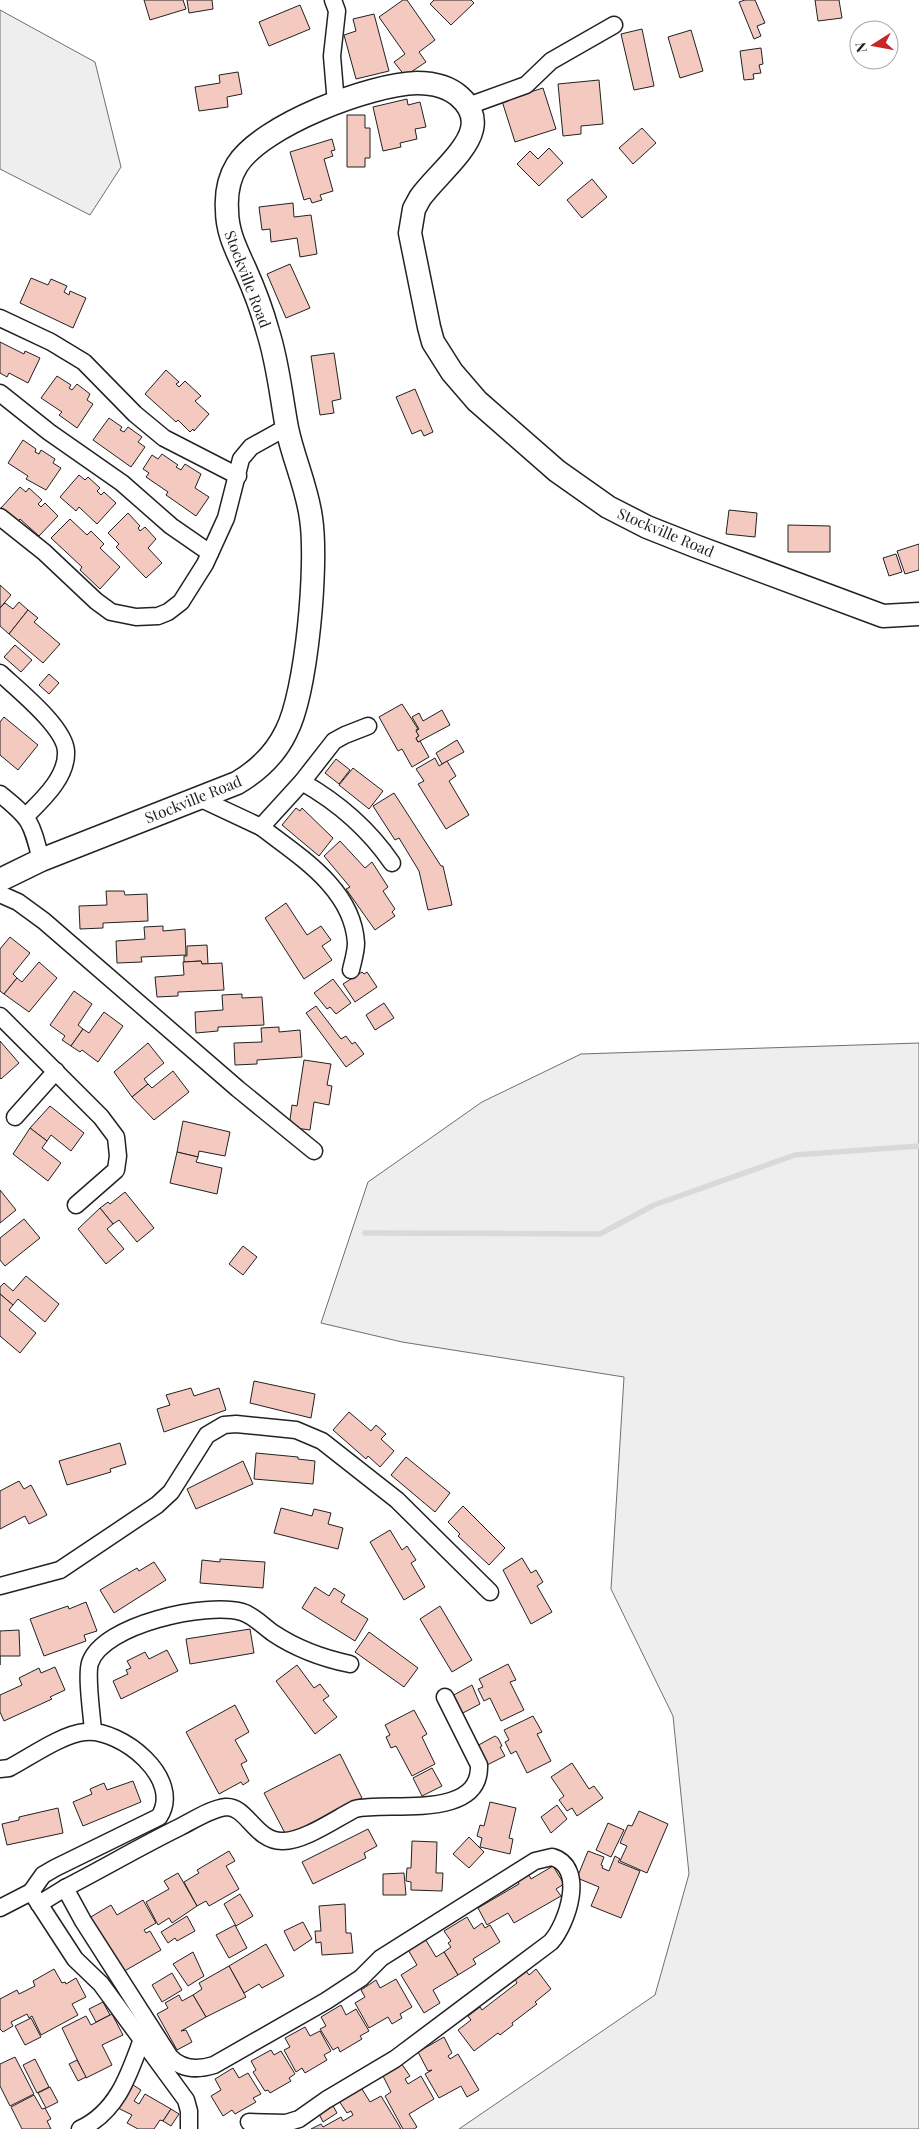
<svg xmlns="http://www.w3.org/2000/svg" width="919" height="2129" viewBox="0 0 919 2129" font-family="'Playfair Display',serif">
  <rect width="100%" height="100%" fill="#fff"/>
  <!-- green -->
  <g fill="#eee" stroke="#6f6f6f">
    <polygon points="0,10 95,62 121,167 90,215 0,169"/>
    <polygon points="919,1043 919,2129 459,2129 655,1995 689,1874 673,1716 611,1589 624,1377 402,1342 321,1323 368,1182 482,1102 581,1054"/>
  </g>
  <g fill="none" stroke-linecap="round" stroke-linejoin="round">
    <!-- stream -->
    <polyline stroke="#d9d9d9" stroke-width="5.5" points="365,1233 600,1234 654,1205 795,1155 919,1146"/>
  </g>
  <!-- building -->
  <g fill="#f3c9c0" stroke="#222">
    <polygon points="144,0 183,0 186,9 150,20"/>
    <polygon points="187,0 212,0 213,9 189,13"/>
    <polygon points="403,0 407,0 435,40 419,52 426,62 405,76 394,62 405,54 379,17"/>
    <polygon points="434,0 471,0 474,3 451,25 430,4"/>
    <polygon points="745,0 755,0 765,23 757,26 761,36 754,39 739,2"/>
    <polygon points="815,0 839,0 842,18 818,21"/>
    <polygon points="300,5 310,29 269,46 259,22"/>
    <polygon points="374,14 389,71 356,79 344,35 356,31 353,19"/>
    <polygon points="642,29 654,86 634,90 621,34"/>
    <polygon points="691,30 703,71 680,78 668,37"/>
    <polygon points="761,48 763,64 759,65 761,73 753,74 754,79 744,80 740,51"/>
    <polygon points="238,72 242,94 227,97 228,107 199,111 195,87 220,83 219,75"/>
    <polygon points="599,80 603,124 581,126 581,134 563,136 558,84"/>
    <polygon points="543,88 556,129 515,142 502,101"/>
    <polygon points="407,99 408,105 420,102 426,127 415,129 417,139 400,143 401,147 383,151 373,107"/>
    <polygon points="347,115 365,115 365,128 370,128 370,158 365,158 365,167 347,167"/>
    <polygon points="642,128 656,143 633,164 619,148"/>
    <polygon points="332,139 335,150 331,151 333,156 324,159 333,191 320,195 322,200 312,203 310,198 304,200 290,152"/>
    <polygon points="549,148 563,163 539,186 517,164 530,151 538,159"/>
    <polygon points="592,179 607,197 582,218 567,200"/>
    <polygon points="293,203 294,217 311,215 317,254 300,257 297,238 271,242 270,229 262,230 259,207"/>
    <polygon points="290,264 310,308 286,318 267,274"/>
    <polygon points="31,278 48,285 51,279 67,286 64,292 69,295 70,291 86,298 73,328 20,303"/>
    <polygon points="0,342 24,354 25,351 40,358 28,383 9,373 7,377 0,373"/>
    <polygon points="334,353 341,399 332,401 334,413 320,415 311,356"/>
    <polygon points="166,370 179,382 176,384 179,387 185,381 201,396 195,401 209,414 194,431 193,429 190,432 178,420 176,422 145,394"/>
    <polygon points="57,376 71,385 69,388 72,390 77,384 90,394 87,400 93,404 77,428 59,415 62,412 41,398"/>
    <polygon points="415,389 433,432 424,436 421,430 412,434 396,397"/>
    <polygon points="109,418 122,427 120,430 124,432 128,427 142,437 138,442 145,447 131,467 93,440"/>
    <polygon points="23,440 36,449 35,452 39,454 41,450 55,459 53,463 61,468 46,490 26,479 28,476 8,463"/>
    <polygon points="162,454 178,465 176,467 181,470 185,464 201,474 195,488 209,497 196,516 166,495 168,492 146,477 149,473 143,469 152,455 158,459"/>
    <polygon points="79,475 85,480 88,477 100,488 97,491 101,495 104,492 116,503 97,524 79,507 76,511 60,497"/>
    <polygon points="20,487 26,492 29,488 42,500 38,504 41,507 45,503 58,516 39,536 20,519 17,523 1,508"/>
    <polygon points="729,510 757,513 755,537 726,534"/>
    <polygon points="128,513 140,526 138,528 140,531 145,527 156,539 148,548 162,563 146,578 116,547 119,544 108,533"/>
    <polygon points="70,519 87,535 91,531 104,544 100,548 120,567 100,589 80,570 82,567 51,538"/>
    <polygon points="788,525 830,526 830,552 788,552"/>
    <polygon points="919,544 919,570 905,574 897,551"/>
    <polygon points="896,554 902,572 889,576 883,558"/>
    <polygon points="0,585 11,595 0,608"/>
    <polygon points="19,602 28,610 9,634 0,626 0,608 5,603 13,609"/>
    <polygon points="28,610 38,618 34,622 60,644 43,663 9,634"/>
    <polygon points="15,645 32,660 21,672 4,657"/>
    <polygon points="49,674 59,683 49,694 39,685"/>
    <polygon points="402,704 418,729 416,730 419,736 416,738 418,742 420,741 429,757 412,767 402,749 398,751 379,717"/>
    <polygon points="442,710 450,725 418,742 416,738 419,736 416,731 419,729 412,717 419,713 423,721"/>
    <polygon points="4,717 38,745 18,770 0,755 0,722"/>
    <polygon points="457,740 464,752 442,764 436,753"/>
    <polygon points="435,758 439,766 447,761 456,776 449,781 469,815 446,829 418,784 424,781 416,769"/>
    <polygon points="336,759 350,770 339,784 325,773"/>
    <polygon points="353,768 383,791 369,809 339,785"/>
    <polygon points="394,793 441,866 443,866 452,905 428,910 419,871 399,838 395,840 373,806"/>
    <polygon points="296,808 300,811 302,808 333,838 319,856 282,825"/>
    <polygon points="340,841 365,868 372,862 388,887 383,891 395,909 392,912 395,916 375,930 346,889 350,887 324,856"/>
    <polygon points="106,891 124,891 125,895 147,894 148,921 103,923 103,928 80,929 79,906 107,905"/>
    <polygon points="286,903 307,935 321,926 331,940 322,946 332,960 304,979 265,918"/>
    <polygon points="163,926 163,931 185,929 186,955 141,957 142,962 117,963 116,941 145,939 144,927"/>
    <polygon points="10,937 30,953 13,974 17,978 4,994 0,991 0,949"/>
    <polygon points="207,945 208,964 202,964 201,961 184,962 184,956 187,956 187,946"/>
    <polygon points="201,961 202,964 222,963 224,990 178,992 178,996 157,997 155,977 184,975 183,962"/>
    <polygon points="39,962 57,978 29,1012 4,994 17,978 22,982"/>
    <polygon points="362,972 364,974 367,972 377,987 355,1002 343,984"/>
    <polygon points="333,979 351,1003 336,1014 330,1007 327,1009 314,993"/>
    <polygon points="74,991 92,1004 78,1025 83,1029 71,1046 62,1040 65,1036 50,1025"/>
    <polygon points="242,994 242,998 262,997 264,1025 218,1027 218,1031 196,1033 195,1012 223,1010 222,995"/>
    <polygon points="384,1003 394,1018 375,1030 366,1015"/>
    <polygon points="316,1006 341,1039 346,1036 352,1044 355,1042 364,1054 346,1067 306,1013"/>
    <polygon points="104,1012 123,1026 98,1062 82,1050 80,1052 71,1046 83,1029 89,1033"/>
    <polygon points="279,1027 279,1032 300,1030 302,1057 257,1060 257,1064 235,1065 234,1043 262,1042 261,1028"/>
    <polygon points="0,1041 19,1063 1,1079 0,1078"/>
    <polygon points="148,1043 164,1063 144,1079 148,1084 132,1097 114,1072"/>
    <polygon points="304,1060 331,1064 327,1085 332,1086 329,1105 314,1102 310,1130 289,1127 292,1105 297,1106"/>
    <polygon points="173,1071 189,1092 154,1120 132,1097 148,1084 152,1088"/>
    <polygon points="50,1106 84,1133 71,1151 51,1135 47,1141 30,1128"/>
    <polygon points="183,1121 230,1132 225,1156 199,1151 198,1157 177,1152"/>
    <polygon points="30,1128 47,1141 42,1148 61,1163 48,1181 13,1154"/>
    <polygon points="177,1152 198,1157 196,1162 222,1168 217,1194 170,1183"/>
    <polygon points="0,1190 16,1210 0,1223"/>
    <polygon points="125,1192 154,1228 137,1242 119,1220 113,1224 100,1208 108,1202 110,1204"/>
    <polygon points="100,1208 113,1224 107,1229 124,1249 106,1264 78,1229"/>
    <polygon points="24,1219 40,1238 5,1266 0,1260 0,1238"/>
    <polygon points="243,1246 257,1257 243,1275 229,1264"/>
    <polygon points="26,1276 59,1304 45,1322 18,1299 13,1305 0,1294 0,1287 4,1283 13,1291"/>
    <polygon points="0,1294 13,1305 9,1310 36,1333 20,1353 0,1336"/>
    <polygon points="254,1381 315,1394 311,1418 250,1403"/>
    <polygon points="191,1388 194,1396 219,1388 226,1410 164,1432 157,1409 170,1405 166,1395"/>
    <polygon points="349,1412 371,1431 376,1425 386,1434 381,1439 394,1451 380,1467 368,1456 366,1459 333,1430"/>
    <polygon points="120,1443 126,1464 110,1469 111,1472 67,1485 59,1461"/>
    <polygon points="256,1453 298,1457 298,1459 315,1461 313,1484 254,1479"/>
    <polygon points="406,1457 450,1493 435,1512 391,1475"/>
    <polygon points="243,1461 253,1484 196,1509 187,1489"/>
    <polygon points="19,1481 24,1489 31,1485 47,1515 29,1524 25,1516 0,1529 0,1491"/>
    <polygon points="463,1506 505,1548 489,1565 458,1536 460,1534 448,1522"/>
    <polygon points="281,1508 312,1516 314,1509 331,1513 328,1524 343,1528 338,1549 274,1533"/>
    <polygon points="390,1530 402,1550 407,1546 416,1560 411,1563 425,1587 404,1600 370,1542"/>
    <polygon points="522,1558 531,1573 536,1570 543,1582 537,1586 552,1612 531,1624 503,1570"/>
    <polygon points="220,1559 265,1562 263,1588 200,1583 202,1560 220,1562"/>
    <polygon points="154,1562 166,1580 114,1613 100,1590 137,1568 139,1571"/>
    <polygon points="315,1587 329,1596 334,1588 345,1595 341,1602 368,1619 355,1641 302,1608"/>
    <polygon points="86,1602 97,1631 84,1635 86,1641 44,1656 30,1619 68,1606 69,1609"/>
    <polygon points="440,1606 472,1660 452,1672 420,1619"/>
    <polygon points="250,1629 254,1653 190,1664 186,1639"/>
    <polygon points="19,1630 20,1656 0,1656 0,1665 0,1631"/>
    <polygon points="369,1632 418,1668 404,1687 355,1652"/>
    <polygon points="167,1650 178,1671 121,1699 113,1681 128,1674 126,1670 131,1668 127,1661 145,1652 149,1659"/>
    <polygon points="508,1664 516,1680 510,1682 524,1710 501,1721 490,1698 484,1701 478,1689 483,1687 479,1679"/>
    <polygon points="297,1665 314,1688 320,1684 329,1696 323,1700 337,1717 315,1734 276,1681"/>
    <polygon points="55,1667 65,1690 50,1697 52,1699 4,1721 0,1712 0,1695 22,1685 19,1678 39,1668 41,1673"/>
    <polygon points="472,1685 480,1704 461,1714 452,1696"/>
    <polygon points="235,1705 249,1732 235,1740 247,1761 241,1764 249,1781 243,1785 241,1782 219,1794 186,1732"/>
    <polygon points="414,1710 427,1734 422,1737 435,1764 412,1776 396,1746 391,1748 386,1737 390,1735 385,1725"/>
    <polygon points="533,1716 542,1732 537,1734 551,1761 527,1773 516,1751 511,1754 505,1742 509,1740 504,1730"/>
    <polygon points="495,1736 498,1738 502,1746 500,1747 505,1756 485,1766 475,1747"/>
    <polygon points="340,1754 362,1798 287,1837 264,1793"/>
    <polygon points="572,1763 589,1789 594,1786 603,1798 577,1816 572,1808 567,1811 559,1800 564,1796 551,1777"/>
    <polygon points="432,1768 442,1786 422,1796 413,1778"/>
    <polygon points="133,1781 141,1802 83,1826 73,1802 92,1794 90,1789 104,1783 107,1790"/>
    <polygon points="490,1802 516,1808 509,1838 513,1839 510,1854 480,1847 482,1838 477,1836 480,1825 484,1826"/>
    <polygon points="557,1805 567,1819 551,1833 541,1817"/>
    <polygon points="58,1808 63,1833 7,1845 2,1824 19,1820 19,1817"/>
    <polygon points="639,1811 668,1824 647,1873 620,1861 627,1846 620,1843 628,1825 632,1826"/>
    <polygon points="608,1823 624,1830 611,1857 596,1850"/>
    <polygon points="368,1829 377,1846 364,1853 366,1858 313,1884 302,1862"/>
    <polygon points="469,1837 484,1852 469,1868 453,1854"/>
    <polygon points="412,1841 437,1842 436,1873 443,1873 442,1891 411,1890 411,1882 406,1881 407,1868 411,1868"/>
    <polygon points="229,1851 235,1861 226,1866 239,1889 209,1906 206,1901 197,1906 184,1882 199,1873 197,1870"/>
    <polygon points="588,1851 604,1857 601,1865 603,1866 602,1868 609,1871 615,1856 620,1859 618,1862 640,1871 621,1918 591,1906 599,1887 577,1878"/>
    <polygon points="553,1866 564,1884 556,1889 561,1896 514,1923 508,1913 487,1925 478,1908 519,1884 518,1881 529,1875 531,1879"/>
    <polygon points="178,1873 197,1906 172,1923 169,1918 158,1925 146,1902 169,1889 164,1881"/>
    <polygon points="404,1873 406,1895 383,1895 383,1874"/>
    <polygon points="240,1894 253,1916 236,1926 224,1904"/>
    <polygon points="143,1900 156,1923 144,1930 146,1933 150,1931 161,1950 121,1973 89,1918 111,1905 117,1915"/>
    <polygon points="345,1904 346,1933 351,1933 353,1953 322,1955 321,1942 316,1943 315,1931 321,1931 319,1906"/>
    <polygon points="187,1916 195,1931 177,1941 175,1938 168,1943 161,1932"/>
    <polygon points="467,1917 474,1929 482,1923 485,1928 490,1925 500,1942 473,1959 476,1964 458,1975 444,1952 451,1947 448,1943 451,1941 444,1931"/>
    <polygon points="303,1922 312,1939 294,1951 284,1931"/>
    <polygon points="235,1925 247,1948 229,1958 216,1935"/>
    <polygon points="424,1937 436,1957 444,1952 458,1975 433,1990 440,2003 424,2013 401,1975 417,1965 407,1948"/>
    <polygon points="266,1944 284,1976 262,1988 259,1984 244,1993 229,1966"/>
    <polygon points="193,1952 204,1976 188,1986 173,1964"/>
    <polygon points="229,1966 246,1997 206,2017 193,1995 202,1989 199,1983"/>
    <polygon points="54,1969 62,1983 65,1982 66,1984 76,1978 86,1997 72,2004 78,2015 41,2035 32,2016 29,2018 27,2014 11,2022 13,2026 3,2032 0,2029 0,1999 17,1990 19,1994 35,1986 33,1981"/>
    <polygon points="536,1969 551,1989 535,2002 537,2004 512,2023 513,2025 500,2035 498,2033 474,2051 458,2030 471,2020 468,2016 480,2007 482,2010 517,1983 515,1979 526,1971 529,1975"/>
    <polygon points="172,1973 182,1990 162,2002 152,1985"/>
    <polygon points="396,1979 412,2007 400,2014 402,2018 392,2024 388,2017 369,2028 355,2003 365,1997 361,1990 376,1980 380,1988"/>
    <polygon points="179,1995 182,2001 193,1995 206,2017 181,2031 186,2030 192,2042 177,2050 157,2014 168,2008 165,2003"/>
    <polygon points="103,2002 110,2015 96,2022 89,2009"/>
    <polygon points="341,2005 346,2015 356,2009 369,2031 360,2036 362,2039 340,2052 338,2047 333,2050 320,2029 326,2026 321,2017"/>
    <polygon points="112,2014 123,2035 102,2045 112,2065 86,2078 62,2028 86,2016 91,2025"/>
    <polygon points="31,2018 41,2037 25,2045 15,2026"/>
    <polygon points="305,2027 310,2036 320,2031 331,2051 324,2055 327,2060 305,2073 302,2068 296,2072 284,2050 290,2047 285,2038"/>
    <polygon points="444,2037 452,2053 448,2056 450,2059 458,2054 479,2090 467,2097 461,2086 439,2098 425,2074 432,2070 428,2071 418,2052"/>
    <polygon points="271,2050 274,2055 281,2051 295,2074 289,2078 291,2081 270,2093 268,2090 265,2091 253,2072 256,2070 251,2061"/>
    <polygon points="15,2057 34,2094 10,2106 0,2086 0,2064"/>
    <polygon points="35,2059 49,2087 37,2093 23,2065"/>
    <polygon points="77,2060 86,2077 78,2081 69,2064"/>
    <polygon points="401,2063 410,2076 405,2079 408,2084 421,2076 434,2099 409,2114 417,2127 414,2129 403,2129 385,2096 391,2092 382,2074"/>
    <polygon points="233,2068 239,2078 248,2073 261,2094 253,2098 256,2102 235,2114 232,2110 223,2116 211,2096 221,2090 215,2079"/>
    <polygon points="130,2083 141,2090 134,2101 139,2104 145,2094 171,2109 163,2121 160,2120 154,2129 138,2129 127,2123 132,2115 116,2107"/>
    <polygon points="357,2086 360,2090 362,2089 370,2102 381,2096 401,2129 311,2129 321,2124 323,2127 341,2117 343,2121 353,2115 351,2111 347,2113 337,2098"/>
    <polygon points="50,2087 58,2102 46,2108 38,2093"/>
    <polygon points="34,2095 42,2109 45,2108 51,2119 47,2121 51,2129 22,2129 11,2107"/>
    <polygon points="331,2102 337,2113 323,2122 317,2110"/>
    <polygon points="171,2109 179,2114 171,2126 163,2121"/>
  </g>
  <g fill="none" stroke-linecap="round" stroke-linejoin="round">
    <defs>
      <g id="street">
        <polyline points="333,0 337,11 332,56 336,104"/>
        <polyline points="468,106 526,85 551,61 614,25"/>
        <polyline points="0,318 51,342 84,362 135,414 164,438 238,476"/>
        <polyline points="0,393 49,432 122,483 171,526 210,553"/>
        <polyline points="0,517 44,552 96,601 111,612 136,617 158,616 168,612 181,602 205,564 226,518 241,459 251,447 287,427"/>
        <path d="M 0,673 C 17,689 66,728 66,752 C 67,777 43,799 26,816"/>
        <path d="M 302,782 C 339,803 368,828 392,863"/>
        <path d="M 0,794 C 31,819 31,821 41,860"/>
        <polyline points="199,798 261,827 302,782 334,741 345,735 368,726"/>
        <path d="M 261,827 C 300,857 353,889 356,943 C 356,952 353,961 351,970"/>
        <polyline points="0,894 18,902 44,921 238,1089 314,1151"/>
        <polyline points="0,1016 101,1117 116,1137 118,1156 116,1170 76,1205"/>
        <polyline points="15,1117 56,1071"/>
        <polyline points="0,1586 60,1570 157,1505 171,1492 207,1435 224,1425 236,1424 296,1430 322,1441 397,1500 490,1592"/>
        <path d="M 93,1731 C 92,1716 86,1676 90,1663 C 103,1624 207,1602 242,1612 C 253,1615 263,1626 273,1633 C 297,1649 321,1658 350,1664"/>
        <path d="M 0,1769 L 9,1768 C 30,1757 62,1734 85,1732 C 121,1728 184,1779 159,1817 L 55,1868 L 43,1875 L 31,1892"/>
        <path d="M 65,1888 C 104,1868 141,1846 180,1827 C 194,1820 210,1809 226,1807 C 247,1806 255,1841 282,1841 C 303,1842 337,1818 355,1809 C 388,1801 481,1821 479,1765 L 445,1697"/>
        <polyline points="34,1896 75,1959 101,1984 186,2100 189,2111 189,2129"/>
        <path d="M 39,1904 L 65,1888 L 83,1921 L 170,2057 C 182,2070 198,2070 214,2065 L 326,2001 L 361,1978 L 381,1958 L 535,1861 L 552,1857 C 587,1867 567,1924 551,1942 L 395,2059 L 326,2100 L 299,2119 L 286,2123 L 249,2122"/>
        <polyline points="0,1908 31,1892"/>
        <path d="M 80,2129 C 117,2112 129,2075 142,2039"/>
      </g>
      <path id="secondary" d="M 0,880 L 41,860 L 237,783 C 259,770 275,755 286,732 C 307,692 318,563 311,518 C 307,487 293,458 287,428 C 281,396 278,363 268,332 C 262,310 254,289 245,269 C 236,249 227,232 227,210 C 226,195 229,178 237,165 C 262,125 371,84 417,83 C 432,83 448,86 460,97 C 469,105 475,116 472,129 C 467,152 434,178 420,198 L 414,209 L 410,233 L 429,327 L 433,342 L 452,372 L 477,401 L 557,471 L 608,507 L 647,527 L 695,546 L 883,616 L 919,614"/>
    </defs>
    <!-- street casing -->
    <use href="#street" stroke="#222" stroke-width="19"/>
    <!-- secondary casing -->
    <use href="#secondary" stroke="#222" stroke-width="25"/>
    <!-- street -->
    <use href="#street" stroke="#fff" stroke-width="16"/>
    <!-- secondary -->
    <use href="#secondary" stroke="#fff" stroke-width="22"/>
  </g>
  <g text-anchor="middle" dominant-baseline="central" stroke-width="4" stroke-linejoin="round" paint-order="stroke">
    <!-- street labels -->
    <g font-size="15" fill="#222" stroke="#fff">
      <text transform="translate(248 279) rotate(69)">Stockville Road</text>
      <text transform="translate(666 532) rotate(23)">Stockville Road</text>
      <text transform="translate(193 799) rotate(-22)">Stockville Road</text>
    </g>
  </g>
  <!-- north arrow -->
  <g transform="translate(874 45) rotate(259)"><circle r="24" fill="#ffffff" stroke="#a7a7a7"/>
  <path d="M0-4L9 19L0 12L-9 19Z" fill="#c62828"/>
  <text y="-8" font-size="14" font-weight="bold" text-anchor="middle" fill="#222222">N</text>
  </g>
</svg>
